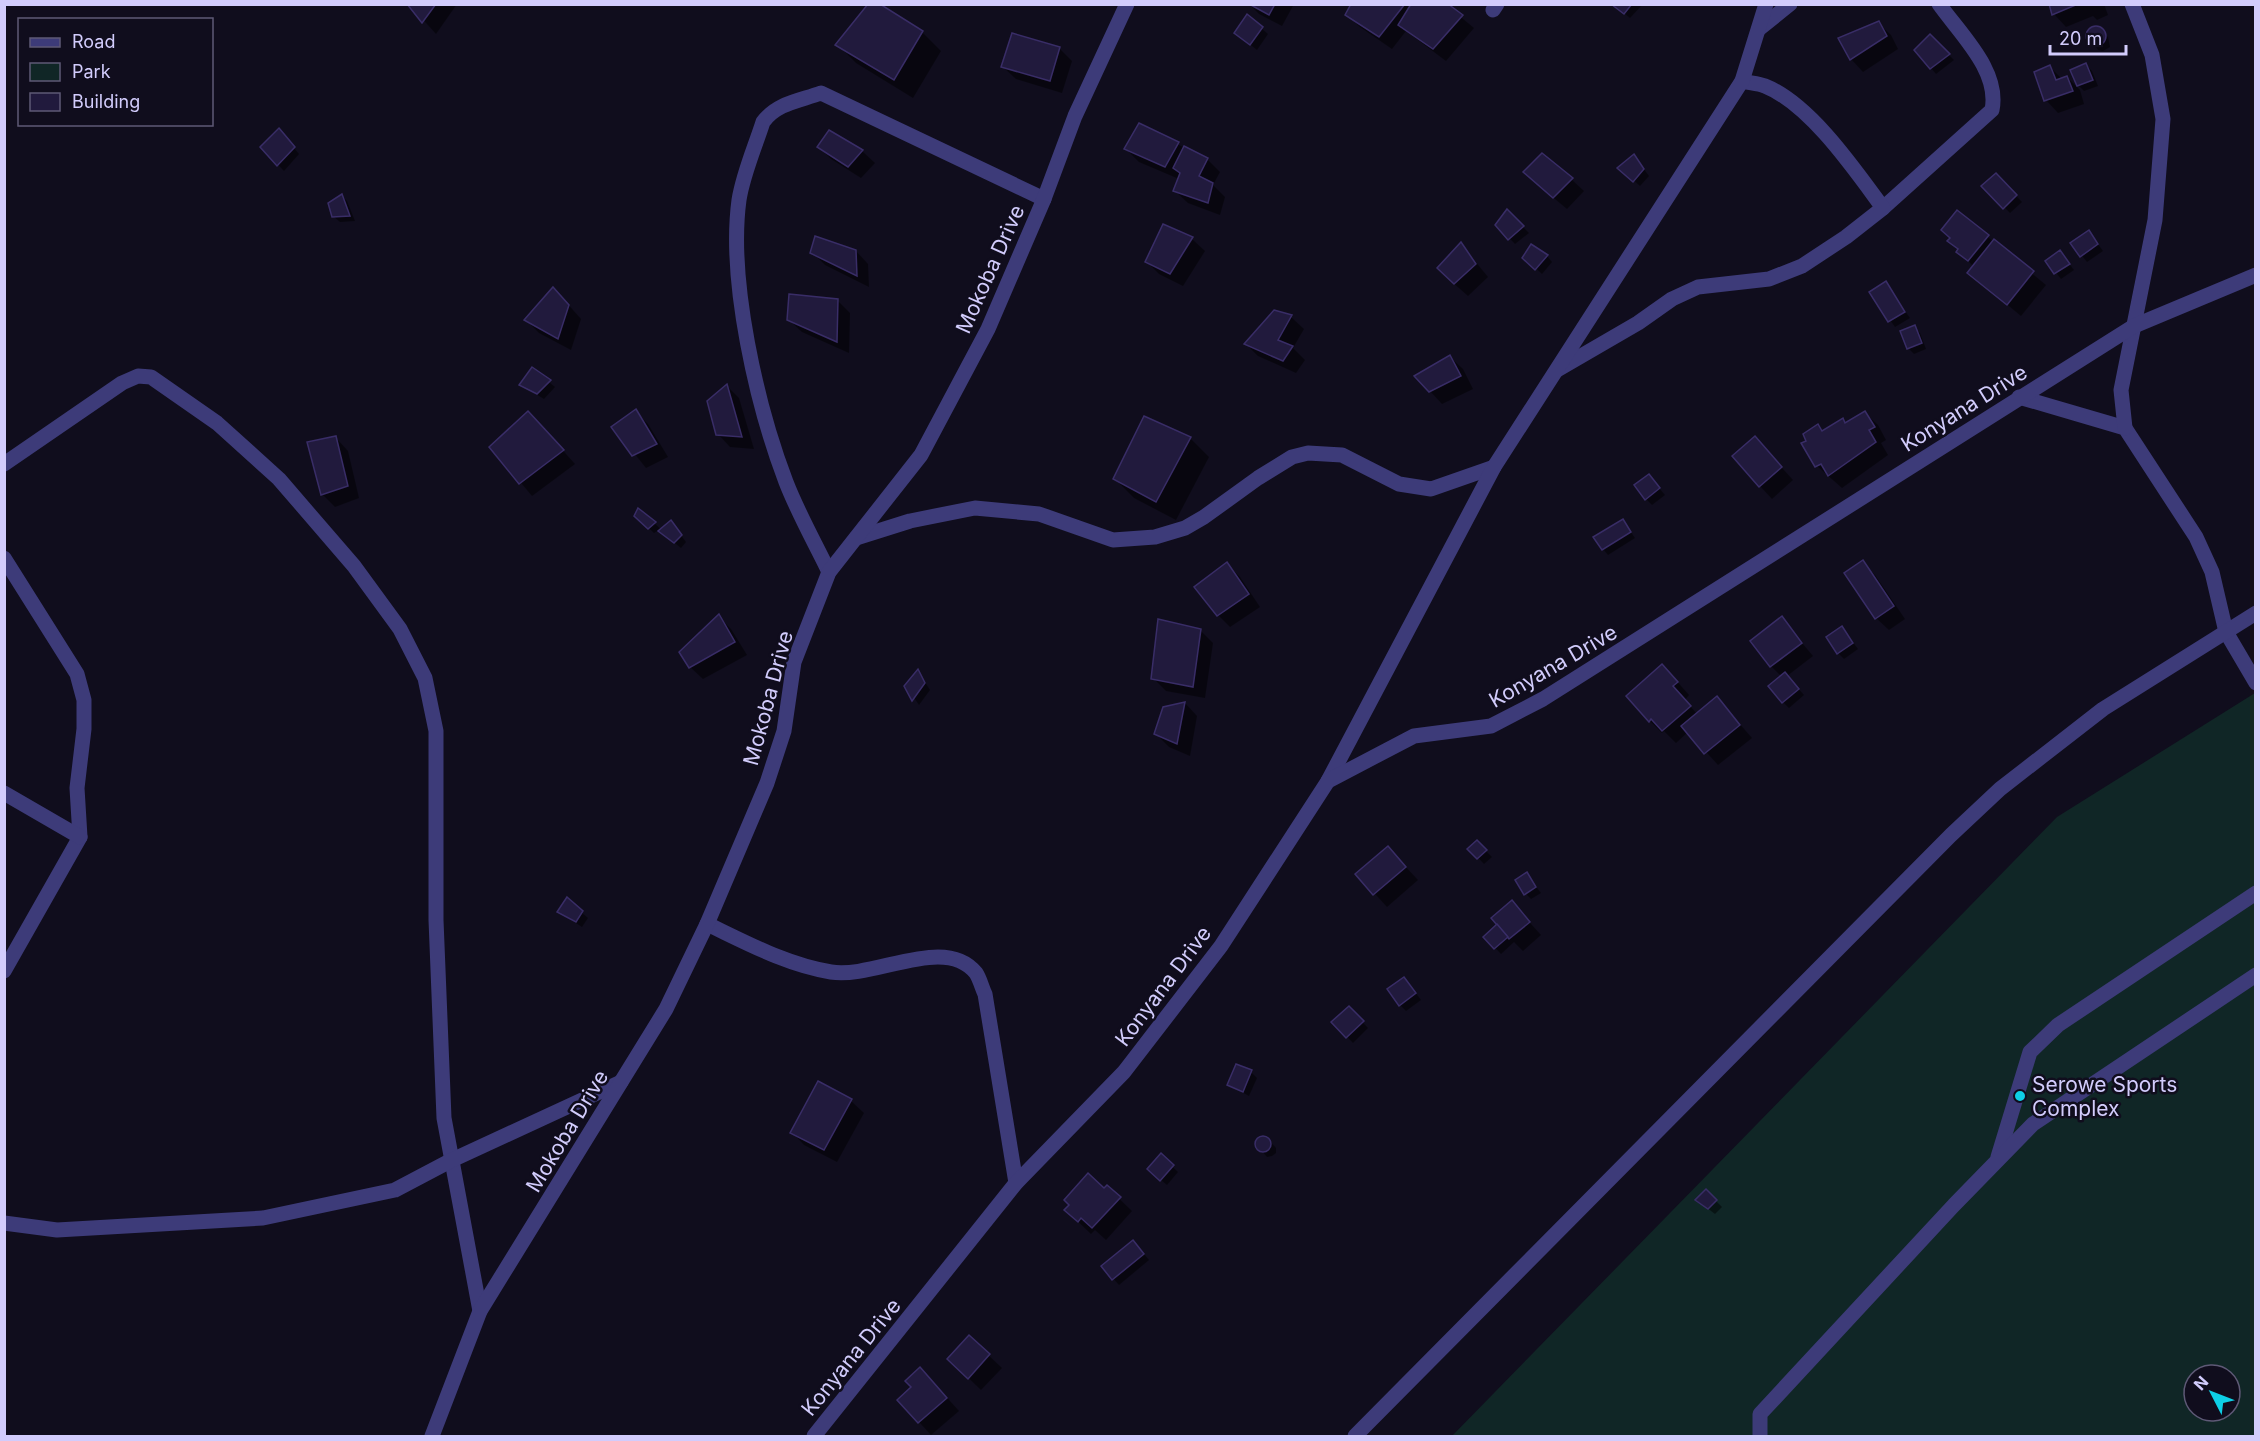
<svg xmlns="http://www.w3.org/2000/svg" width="2260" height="1441" viewBox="0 0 2260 1441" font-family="Inter,sans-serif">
  <rect width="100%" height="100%" fill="#100d1d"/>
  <!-- green -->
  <path fill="#102626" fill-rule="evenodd" d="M 2255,693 L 2255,1436 L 1452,1436 L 2057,817 ZM 2194,1375 L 2230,1375 L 2230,1411 L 2194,1411 Z"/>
  <!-- shadow -->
  <g fill="#0007">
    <polygon points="409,4 457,4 436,34"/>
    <polygon points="1249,4 1294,4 1282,26 1259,14"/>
    <polygon points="1353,4 1445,4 1474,28 1446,61 1406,31 1392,49 1360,27 1347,15"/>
    <polygon points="1613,4 1643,4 1630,18"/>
    <polygon points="2050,4 2104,4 2108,15 2097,20 2093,16 2066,27 2054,14"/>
    <polygon points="1247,16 1268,34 1257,50 1236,33"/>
    <polygon points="1878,23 1891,35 1898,49 1863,72 1851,59 1840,38"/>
    <polygon points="2097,28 2108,37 2110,47 2103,51 2098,50 2088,36 2090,32"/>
    <polygon points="922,32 941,51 913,98 856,63 837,44"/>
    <polygon points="1930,36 1954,60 1936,74 1931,68"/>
    <polygon points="1059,48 1072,61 1062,93 1016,79 1003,67"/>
    <polygon points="2086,65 2092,71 2098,86 2084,91 2078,85"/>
    <polygon points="2050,67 2062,79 2067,77 2080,90 2084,104 2058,113 2046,100"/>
    <polygon points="1139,125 1207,159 1220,172 1213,185 1225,197 1220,215 1188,203 1175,191 1179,179 1139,162 1126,149"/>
    <polygon points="830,132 862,151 875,163 861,178 831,159 819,147"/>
    <polygon points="284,136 299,154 284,171 262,148"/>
    <polygon points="1634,156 1649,176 1640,186 1620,168"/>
    <polygon points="1996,175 2022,202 2010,213 1984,186"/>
    <polygon points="1571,179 1584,191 1567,209 1537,184"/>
    <polygon points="342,196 347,201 355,221 340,222 333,216"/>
    <polygon points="1507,211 1529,233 1515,244 1497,225"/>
    <polygon points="1164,226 1192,239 1205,251 1183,286 1159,274 1147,262"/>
    <polygon points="2089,232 2103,251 2087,262 2072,243"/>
    <polygon points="1988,237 2046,285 2021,316 1969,273 1974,267 1949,241"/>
    <polygon points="1461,244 1488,277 1468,296 1451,281"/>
    <polygon points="856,251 868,264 869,287 825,265 812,252"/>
    <polygon points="2060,252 2074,270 2061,279 2047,261"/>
    <polygon points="1547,256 1552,262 1542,274 1524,257"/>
    <polygon points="1885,283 1910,318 1895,327 1871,293"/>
    <polygon points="837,300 850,313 849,353 802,332 789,320"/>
    <polygon points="565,301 581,319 571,350 539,333 526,320"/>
    <polygon points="1274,312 1291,317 1304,329 1293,348 1305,360 1296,373 1258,356 1246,344"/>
    <polygon points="1914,327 1920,333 1926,349 1914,354 1908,348"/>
    <polygon points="1450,357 1463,369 1473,389 1442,404 1430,391"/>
    <polygon points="533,369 555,387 544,399 521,385"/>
    <polygon points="727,386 739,398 754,449 730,447 718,434"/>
    <polygon points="635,411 648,424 668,457 646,468 613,427"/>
    <polygon points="1865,413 1878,425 1886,440 1881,443 1888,455 1842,488 1817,466 1803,444 1808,441 1818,426 1823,432 1843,420 1846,424"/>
    <polygon points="1145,418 1190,438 1209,457 1176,520 1134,498 1115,479"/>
    <polygon points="540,425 575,464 532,496 491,447"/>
    <polygon points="336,438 348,451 359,498 335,507 322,494"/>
    <polygon points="1755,438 1793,480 1772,499 1760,486"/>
    <polygon points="1654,482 1665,495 1652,505 1646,499"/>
    <polygon points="639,510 662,530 671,522 686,542 681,548 659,530 654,533 636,516"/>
    <polygon points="1623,521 1635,538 1608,555 1603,549"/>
    <polygon points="1862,562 1875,575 1905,619 1889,630 1876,618"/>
    <polygon points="1227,564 1240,577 1260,607 1230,627 1218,615"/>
    <polygon points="719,617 731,629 747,655 703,679 690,667"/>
    <polygon points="1781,618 1813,656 1787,676 1804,695 1789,708 1783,702 1782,677 1771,666"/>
    <polygon points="1842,628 1858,649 1844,659 1838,653"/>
    <polygon points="1200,630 1213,643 1205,698 1166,691 1153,678"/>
    <polygon points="918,671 930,690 919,705 906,686"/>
    <polygon points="1674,678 1689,695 1685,700 1697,714 1717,698 1752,738 1718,765 1688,732 1676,743 1664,731 1662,733 1650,721"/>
    <polygon points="1185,703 1197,716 1190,756 1169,747 1156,734"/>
    <polygon points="1477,842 1492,857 1484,864 1470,849"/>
    <polygon points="1388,848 1418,880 1387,907 1357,874"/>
    <polygon points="1526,874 1541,893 1531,899 1526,894"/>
    <polygon points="567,900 588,918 582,927 559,912"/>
    <polygon points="1511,902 1541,935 1523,951 1514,942 1501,954 1485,937 1499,924"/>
    <polygon points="1409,984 1421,1000 1406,1011 1400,1005"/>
    <polygon points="1349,1008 1368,1028 1353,1043 1333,1022"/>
    <polygon points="1251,1072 1257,1078 1249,1096 1229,1085"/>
    <polygon points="851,1101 864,1113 837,1162 804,1145 792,1132"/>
    <polygon points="1261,1138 1267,1138 1276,1148 1276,1153 1272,1156 1267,1157 1257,1145"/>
    <polygon points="1161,1156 1178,1172 1167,1185 1155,1175"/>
    <polygon points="1107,1187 1132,1211 1106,1240 1095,1230 1091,1234 1066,1210"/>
    <polygon points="1706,1191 1722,1207 1715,1214 1697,1200"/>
    <polygon points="1139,1248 1149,1260 1119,1285 1103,1267"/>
    <polygon points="969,1337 1002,1368 981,1390 949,1359"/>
    <polygon points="933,1382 959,1411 931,1435 899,1400"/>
  </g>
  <!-- building -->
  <g fill="#211a3d" stroke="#392d67" stroke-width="1.5">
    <polygon points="407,4 436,4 422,23"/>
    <polygon points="868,4 880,4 923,31 894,80 835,45"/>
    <polygon points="1249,4 1275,4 1269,15"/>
    <polygon points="1351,4 1405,4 1379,37 1345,15"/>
    <polygon points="1411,4 1448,4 1463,15 1433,49 1398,25"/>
    <polygon points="1611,4 1632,4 1624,14"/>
    <polygon points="2049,4 2078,4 2052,15"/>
    <polygon points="1247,14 1263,27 1250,45 1234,33"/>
    <polygon points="1879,21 1887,36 1850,60 1838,38"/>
    <circle cx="2096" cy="36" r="10"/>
    <polygon points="1012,33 1060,47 1050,81 1001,67"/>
    <polygon points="1930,34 1950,54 1930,69 1914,50"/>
    <polygon points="2086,63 2093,80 2077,86 2070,70"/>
    <polygon points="2050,65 2056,80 2067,76 2073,91 2044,101 2034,72"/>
    <polygon points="1139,123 1179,142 1165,167 1124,149"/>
    <polygon points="279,128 295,147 277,166 260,147"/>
    <polygon points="829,130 863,150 848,167 817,147"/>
    <polygon points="1184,146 1208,158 1199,176 1213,183 1208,203 1173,191 1180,173 1173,168"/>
    <polygon points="1542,153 1573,178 1553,198 1523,172"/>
    <polygon points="1634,154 1644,169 1633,182 1617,168"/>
    <polygon points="1996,173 2017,195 2003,209 1981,186"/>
    <polygon points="342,194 350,216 332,217 328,203"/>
    <polygon points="1507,209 1524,226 1508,240 1495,225"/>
    <polygon points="1957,210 1989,235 1968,261 1956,252 1958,249 1947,241 1950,238 1941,230"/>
    <polygon points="1163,224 1193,237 1170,274 1145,262"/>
    <polygon points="2089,230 2098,244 2080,257 2070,243"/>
    <polygon points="815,236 856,250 857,276 810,253"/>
    <polygon points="1994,239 2034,271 2007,305 1967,273"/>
    <polygon points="1461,242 1476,264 1454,284 1437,268"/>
    <polygon points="1531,244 1548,255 1535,270 1522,258"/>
    <polygon points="2060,250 2070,264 2054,274 2045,261"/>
    <polygon points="1886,281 1905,312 1888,322 1869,292"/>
    <polygon points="553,287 569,305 558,339 524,320"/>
    <polygon points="789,294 838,299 837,342 787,320"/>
    <polygon points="1274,310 1292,315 1278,340 1293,346 1283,361 1244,344"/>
    <polygon points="1915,325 1922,343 1907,349 1900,331"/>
    <polygon points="1450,355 1461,376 1429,392 1414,376"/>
    <polygon points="532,367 551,380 537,394 519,385"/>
    <polygon points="727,384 742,437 716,435 707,401"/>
    <polygon points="636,409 657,444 632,456 611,427"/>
    <polygon points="528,411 564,450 519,484 489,447"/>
    <polygon points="1865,411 1875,427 1869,430 1876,442 1828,476 1821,464 1815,467 1801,443 1806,441 1803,434 1818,424 1822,431 1843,418 1845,423"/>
    <polygon points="1144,416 1191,437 1156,502 1113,479"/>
    <polygon points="336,436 348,486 321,495 307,442"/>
    <polygon points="1755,436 1782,467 1759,487 1732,456"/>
    <polygon points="1649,474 1660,488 1645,500 1634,485"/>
    <polygon points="638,508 656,522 648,529 634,516"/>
    <polygon points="1623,519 1631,532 1602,550 1593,537"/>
    <polygon points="671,520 682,535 674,543 658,531"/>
    <polygon points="1863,560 1894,606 1875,619 1844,573"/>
    <polygon points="1227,562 1249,594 1217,616 1194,587"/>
    <polygon points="719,614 735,642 689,668 679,652"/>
    <polygon points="1782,616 1802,643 1770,667 1750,641"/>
    <polygon points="1158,619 1201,629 1193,687 1151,679"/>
    <polygon points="1842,626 1853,643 1837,654 1826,637"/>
    <polygon points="1662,664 1678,682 1673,686 1691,706 1662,731 1651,719 1649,722 1626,696"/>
    <polygon points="918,669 925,683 912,701 904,686"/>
    <polygon points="1785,672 1799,689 1782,703 1768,686"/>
    <polygon points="1717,696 1740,725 1704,754 1681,726"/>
    <polygon points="1185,702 1177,744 1154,734 1163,707"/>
    <polygon points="1477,840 1487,850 1477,859 1467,849"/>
    <polygon points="1388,846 1406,867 1373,895 1355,874"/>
    <polygon points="1527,872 1536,887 1524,895 1515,880"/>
    <polygon points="567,897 583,911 576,922 557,912"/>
    <polygon points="1512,900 1530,922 1509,939 1491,918"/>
    <polygon points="1497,924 1508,937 1494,949 1483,937"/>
    <polygon points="1404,977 1416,993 1399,1006 1387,989"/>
    <polygon points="1349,1006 1364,1021 1346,1038 1331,1022"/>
    <polygon points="1236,1064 1252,1070 1243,1092 1227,1085"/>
    <polygon points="818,1081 852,1099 824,1150 790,1133"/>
    <circle cx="1263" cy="1144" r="8"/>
    <polygon points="1161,1153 1174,1165 1160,1181 1147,1169"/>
    <polygon points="1088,1173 1104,1188 1107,1185 1121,1197 1092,1228 1081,1218 1078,1222 1064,1210 1069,1205 1064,1200"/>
    <polygon points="1706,1189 1717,1200 1708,1209 1695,1200"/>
    <polygon points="1133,1240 1144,1254 1112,1280 1101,1266"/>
    <polygon points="969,1335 990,1354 968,1379 947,1359"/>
    <polygon points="920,1367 947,1398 918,1423 897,1400 911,1387 905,1381"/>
  </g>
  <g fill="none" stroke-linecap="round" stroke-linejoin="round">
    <!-- minor -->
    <g stroke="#3d3b79" stroke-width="15">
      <polyline points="1493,10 1497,4"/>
      <polyline points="1759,29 1790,4"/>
      <path d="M 1883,208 L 1992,110 C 2000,71 1961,35 1939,4"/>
      <path d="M 1557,370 L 1638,323 L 1672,299 L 1698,287 L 1769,279 L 1802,266 L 1846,237 L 1883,208 C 1855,170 1810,104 1765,86 C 1758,83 1749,83 1742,81"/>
      <polyline points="2019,397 2125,428 2196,537 2212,572 2226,632 2256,683"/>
      <polyline points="2125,428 2121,390 2155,220 2163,119 2152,55 2132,4"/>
      <polyline points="4,464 122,383 138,376 151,377 217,423 279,479 354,566 400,629 425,678 436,731 436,920 444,1118 480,1311"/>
      <polyline points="856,538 910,521 975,508 1039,514 1113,540 1155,537 1185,528 1204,517 1258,478 1292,457 1308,453 1342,455 1399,484 1431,489 1494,467"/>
      <polyline points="4,558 77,674 84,700 84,729 77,788 80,837 4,971"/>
      <path d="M 829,572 C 815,543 798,513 786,482 C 757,406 728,281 739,200 C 743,174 755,147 763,122 C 777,103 799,101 821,93 L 1044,199"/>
      <polyline points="1328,781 1494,467 1742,81 1766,4"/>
      <polyline points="4,793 80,837"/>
      <path d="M 707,924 C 747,943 787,965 831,972 C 875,979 945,934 976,973 C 980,979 982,988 985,994 L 1016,1183"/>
      <polyline points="1998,1157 2030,1052 2058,1025 2256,893"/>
      <polyline points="4,1223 57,1230 263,1218 395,1190 450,1161 621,1082"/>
      <polyline points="432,1436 480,1311 666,1009 707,924 767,783 784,731 794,662 829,572 921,455 988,329 1044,199 1075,116 1127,4"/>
      <polyline points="814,1436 1016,1183 1124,1072 1221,946 1328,781 1414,736 1491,726 1543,699 2134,326 2256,275"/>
      <polyline points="1355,1436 1951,835 2000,789 2103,709 2256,613"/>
      <polyline points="1760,1436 1760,1414 1954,1205 2033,1124 2256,975"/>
    </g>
  </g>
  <!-- markers -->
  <circle fill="#0ecfe6" stroke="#100d1d" stroke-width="2" cx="2020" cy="1096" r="6"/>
  <g text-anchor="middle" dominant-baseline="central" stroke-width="5" stroke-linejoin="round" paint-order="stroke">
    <!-- street labels -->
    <g font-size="21" fill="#d2ccfc" stroke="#100d1d">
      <text transform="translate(990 269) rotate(-66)">Mokoba Drive</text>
      <text transform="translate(1964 408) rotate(-32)">Konyana Drive</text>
      <text transform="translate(1553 666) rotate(-30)">Konyana Drive</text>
      <text transform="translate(768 698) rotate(-75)">Mokoba Drive</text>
      <text transform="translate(1163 986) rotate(-53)">Konyana Drive</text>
      <text transform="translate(567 1131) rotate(-59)">Mokoba Drive</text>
      <text transform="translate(851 1357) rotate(-51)">Konyana Drive</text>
    </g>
    <!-- poi labels -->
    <g font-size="21" fill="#d2ccfc" stroke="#100d1d" text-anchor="start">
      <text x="2032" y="1084">Serowe Sports<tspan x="2032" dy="24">Complex</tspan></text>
    </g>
  </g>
  <!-- border -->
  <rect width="2260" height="1441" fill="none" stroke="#d2ccfc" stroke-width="12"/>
  <!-- legend -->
  <rect x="18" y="18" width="195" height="108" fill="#100d1d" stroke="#5e5976" stroke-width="1.5"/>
  <rect x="30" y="38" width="30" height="9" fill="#3d3b79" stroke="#5e5976" stroke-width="1.5"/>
  <text x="72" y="48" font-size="18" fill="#d2ccfc">Road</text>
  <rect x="30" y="63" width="30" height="18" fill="#102626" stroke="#5e5976" stroke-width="1.5"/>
  <text x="72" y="78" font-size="18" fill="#d2ccfc">Park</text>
  <rect x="30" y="93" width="30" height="18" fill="#211a3d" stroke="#5e5976" stroke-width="1.5"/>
  <text x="72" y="108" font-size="18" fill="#d2ccfc">Building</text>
  <!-- north arrow -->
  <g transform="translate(2212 1393) rotate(312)"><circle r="28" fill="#100d1d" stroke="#5e5976" stroke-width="1.5"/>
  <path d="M0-4.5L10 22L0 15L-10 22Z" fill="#0ecfe6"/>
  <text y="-9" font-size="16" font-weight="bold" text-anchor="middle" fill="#d2ccfc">N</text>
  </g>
  <!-- scale -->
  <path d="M2050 45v9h76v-9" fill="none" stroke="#d2ccfc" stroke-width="3"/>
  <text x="2059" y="45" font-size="18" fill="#d2ccfc" stroke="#100d1d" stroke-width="4.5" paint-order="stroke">20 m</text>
</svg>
